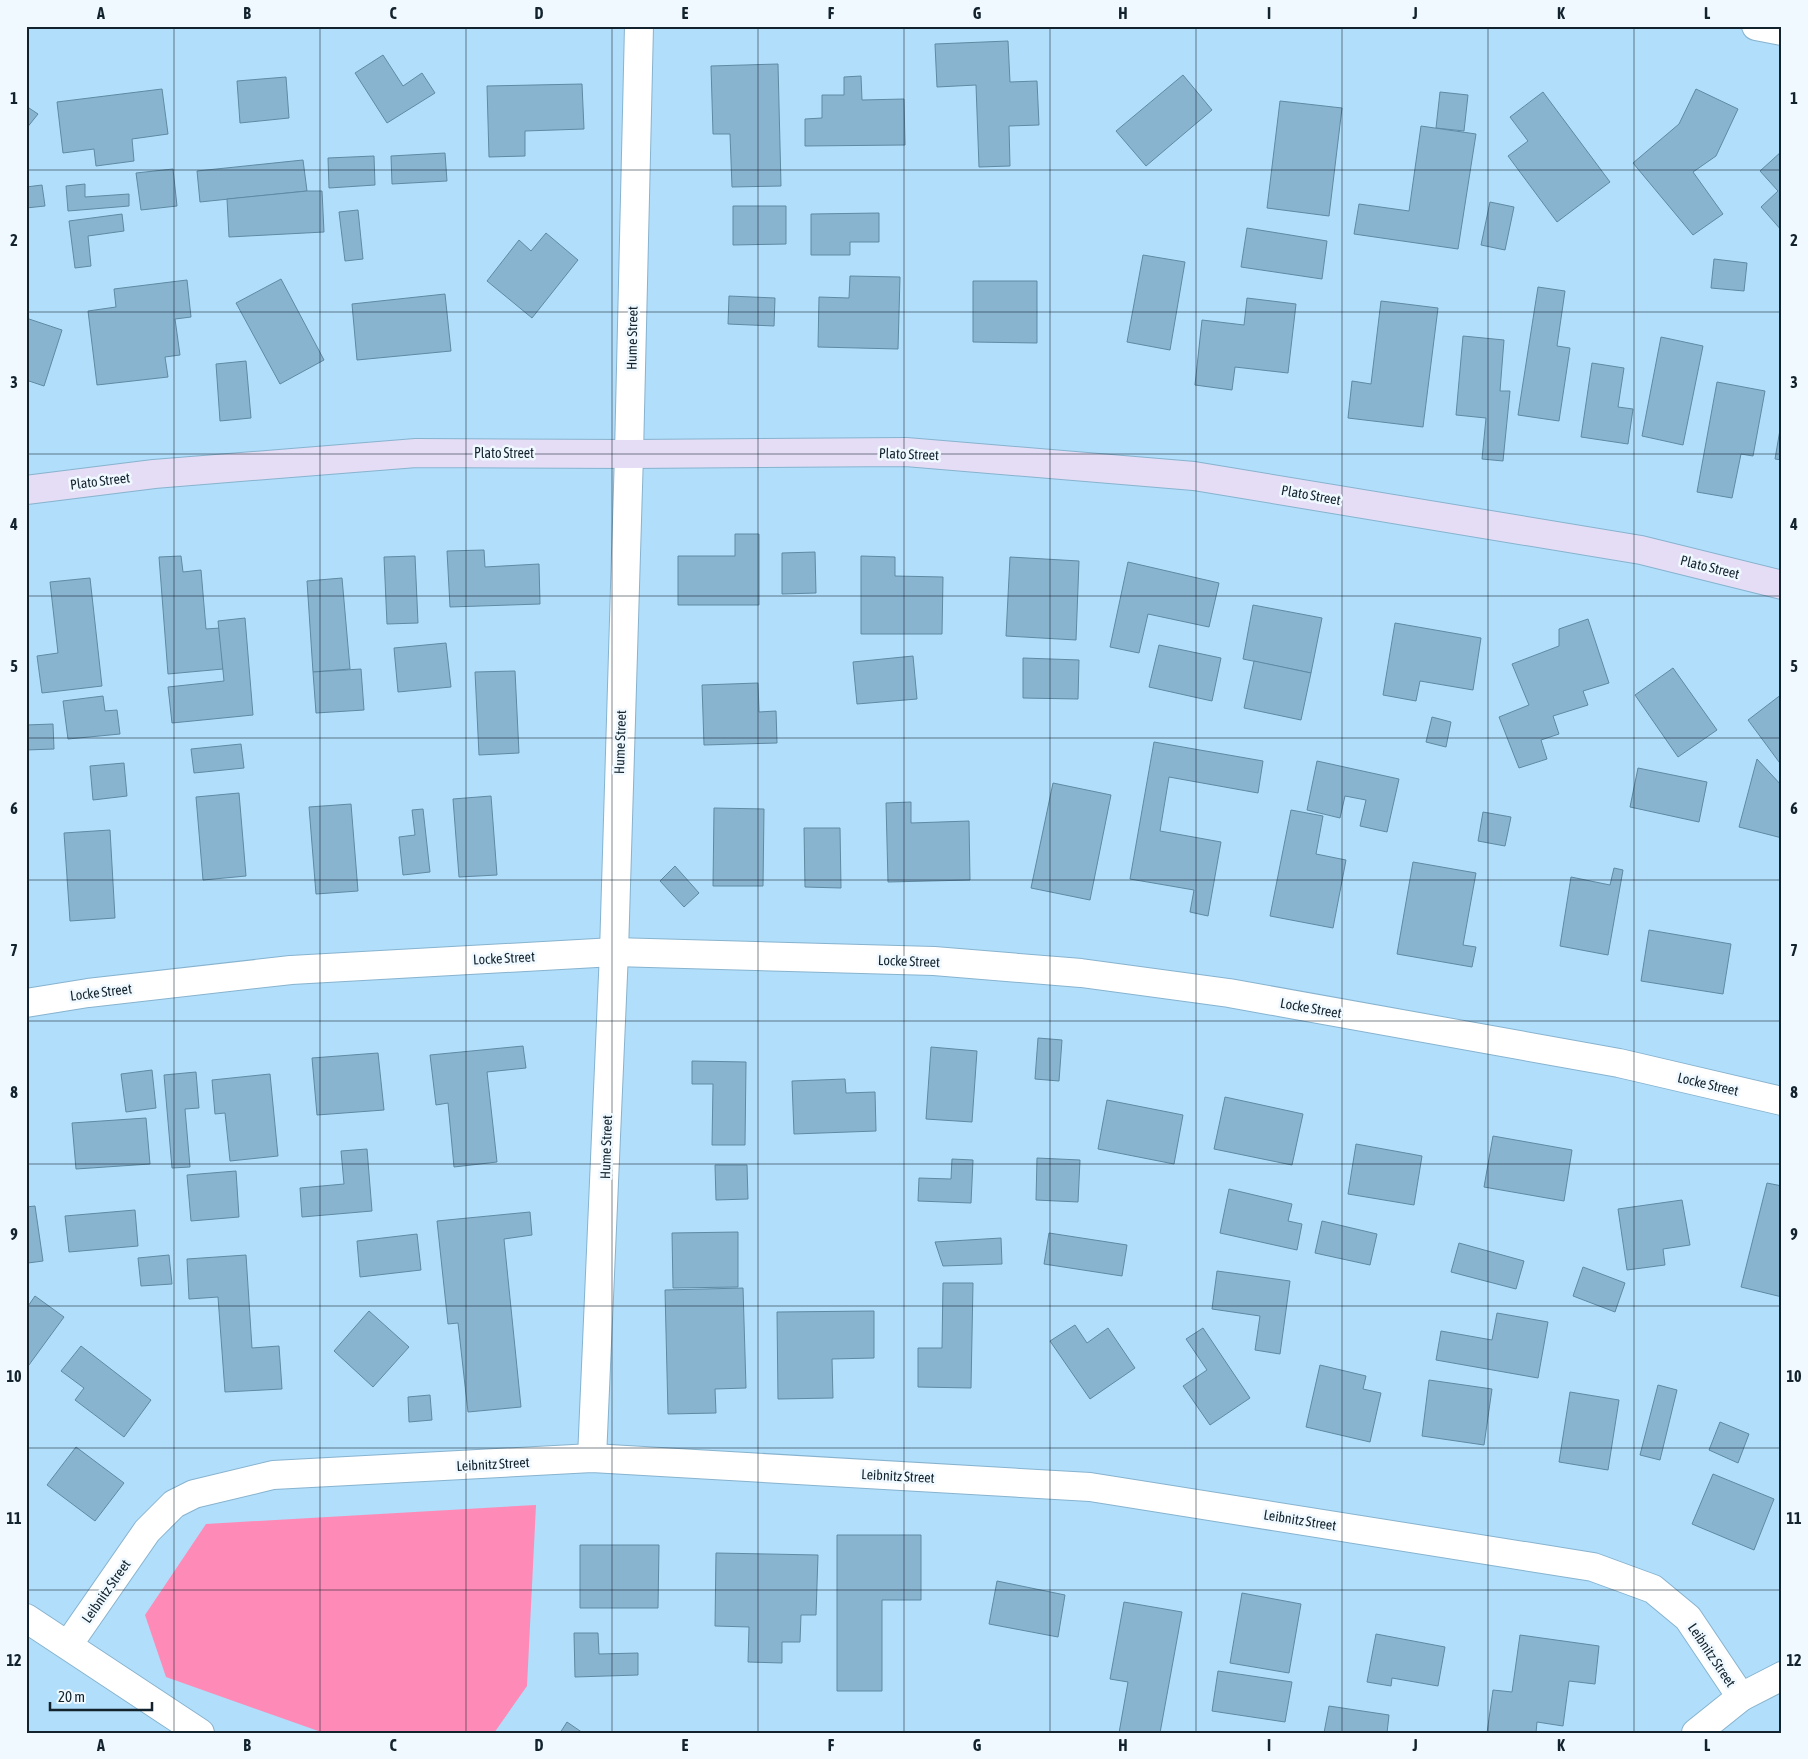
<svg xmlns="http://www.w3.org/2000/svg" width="1808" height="1759" viewBox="0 0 1808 1759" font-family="'Asap Condensed',sans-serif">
  <rect width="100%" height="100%" fill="#b1defa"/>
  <!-- green -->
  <polygon fill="#fe8ab7" points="536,1505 527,1686 494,1733 324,1733 166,1677 145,1615 206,1524"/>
  <!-- building -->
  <g fill="#89b4d0" stroke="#5f8aa4">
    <polygon points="1008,41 1010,82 1037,81 1039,125 1009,126 1010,166 979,167 976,85 937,87 935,44"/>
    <polygon points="383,55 403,86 422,73 435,93 387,123 355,73"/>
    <polygon points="778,64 781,186 732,187 730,134 713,134 711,66"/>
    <polygon points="1183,75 1212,110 1146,166 1116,131"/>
    <polygon points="861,76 862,100 904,99 905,145 805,146 805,119 822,118 822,95 844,95 844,77"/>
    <polygon points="286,77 289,118 240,123 237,81"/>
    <polygon points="582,84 584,129 525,131 525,156 489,157 487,86"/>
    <polygon points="162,89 168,134 132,139 134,161 96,166 94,149 63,153 57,102"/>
    <polygon points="1696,89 1738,109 1716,156 1693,172 1723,214 1693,235 1633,163 1679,124"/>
    <polygon points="1440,92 1468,95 1464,131 1436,128"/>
    <polygon points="1543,92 1610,182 1557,222 1508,156 1528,141 1510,117"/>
    <polygon points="1280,101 1342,108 1329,216 1267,208"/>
    <polygon points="29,108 38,114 26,129 26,112"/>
    <polygon points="1421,126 1476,134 1458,249 1354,234 1359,204 1409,211"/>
    <polygon points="1782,151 1782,231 1761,207 1778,191 1760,171"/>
    <polygon points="445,153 447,181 392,184 391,156"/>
    <polygon points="374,156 375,185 329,188 328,158"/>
    <polygon points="303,160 307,191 200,202 197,171"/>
    <polygon points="173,169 177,206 141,210 136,173"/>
    <polygon points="85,184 85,197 129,194 129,206 68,211 66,186"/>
    <polygon points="42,185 45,206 26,208 26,187"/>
    <polygon points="307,191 322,191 324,232 229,237 227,199"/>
    <polygon points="1490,202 1514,207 1505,250 1481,245"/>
    <polygon points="733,206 786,206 786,244 733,245"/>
    <polygon points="358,210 363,259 345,261 339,212"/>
    <polygon points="879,213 879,242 850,242 850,255 811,255 811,214"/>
    <polygon points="122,214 124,231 88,236 91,266 75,268 69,221"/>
    <polygon points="1247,228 1327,241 1322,279 1241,267"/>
    <polygon points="546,233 578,260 532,318 487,281 519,240 531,251"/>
    <polygon points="1143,255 1185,262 1170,350 1127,342"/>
    <polygon points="1714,259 1747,263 1744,291 1711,288"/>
    <polygon points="850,276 900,277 898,349 818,347 819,297 849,298"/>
    <polygon points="281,279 324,360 280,384 236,303"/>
    <polygon points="187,280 191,317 175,319 180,355 165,357 168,377 97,385 88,311 116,307 114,289"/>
    <polygon points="973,281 1037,281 1037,343 973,342"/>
    <polygon points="1538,287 1565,291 1557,346 1570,348 1559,421 1518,415"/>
    <polygon points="445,294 451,351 357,360 352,304"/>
    <polygon points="729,296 775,298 774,326 728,324"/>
    <polygon points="1247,298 1296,304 1288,373 1235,367 1232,390 1195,385 1202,320 1244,325"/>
    <polygon points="1381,301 1438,308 1423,427 1348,418 1352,381 1371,384"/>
    <polygon points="26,318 62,330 44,386 26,380"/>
    <polygon points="1463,336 1504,340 1500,391 1510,391 1503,461 1482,459 1486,418 1456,415"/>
    <polygon points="1661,337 1703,346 1683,445 1642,436"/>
    <polygon points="246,361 251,418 220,421 216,364"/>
    <polygon points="1592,363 1624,368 1618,407 1633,409 1628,444 1581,437"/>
    <polygon points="1717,382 1765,391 1753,456 1741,454 1732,498 1697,492"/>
    <polygon points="1782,418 1782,460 1775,459"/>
    <polygon points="735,534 759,534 759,605 678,605 678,556 735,556"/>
    <polygon points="484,550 485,567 539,564 540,604 450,607 447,551"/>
    <polygon points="815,552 816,593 782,594 782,553"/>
    <polygon points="181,556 183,572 201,570 206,629 220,628 223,669 168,674 159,557"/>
    <polygon points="415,556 418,623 387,624 384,557"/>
    <polygon points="861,556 895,557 895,576 943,577 942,634 861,634"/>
    <polygon points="1010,557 1079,561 1076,640 1006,636"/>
    <polygon points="1128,562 1219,583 1209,627 1148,614 1139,653 1110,647"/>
    <polygon points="90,578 102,686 42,693 37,656 58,653 50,582"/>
    <polygon points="342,578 350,669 313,672 307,581"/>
    <polygon points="1253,605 1322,618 1311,673 1243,659"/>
    <polygon points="245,618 253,715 172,723 168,687 224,681 218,621"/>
    <polygon points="1588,619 1609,683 1583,691 1588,705 1553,716 1559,734 1541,740 1547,759 1519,768 1499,717 1529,705 1512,664 1559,646 1559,629"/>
    <polygon points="1395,623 1481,638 1473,690 1420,681 1416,701 1383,695"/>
    <polygon points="446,643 451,687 398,692 394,648"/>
    <polygon points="1159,645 1221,658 1212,701 1149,687"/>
    <polygon points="913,656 917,699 857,704 853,662"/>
    <polygon points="1023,658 1079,660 1078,699 1023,698"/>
    <polygon points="1254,661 1311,673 1301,720 1244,708"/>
    <polygon points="1673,668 1717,730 1678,757 1635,695"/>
    <polygon points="361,669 364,710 316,713 313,672"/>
    <polygon points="515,671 519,753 479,755 475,672"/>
    <polygon points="758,683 759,712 776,711 777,743 704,745 702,685"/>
    <polygon points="1782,694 1782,766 1748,720"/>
    <polygon points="103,696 105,711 117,710 120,734 68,739 63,701"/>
    <polygon points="1432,717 1451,722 1446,747 1426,742"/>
    <polygon points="53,724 54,749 26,750 26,725"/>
    <polygon points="1154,742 1263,761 1258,793 1169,777 1160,831 1221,842 1208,916 1190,912 1194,890 1130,879"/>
    <polygon points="241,744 244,768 194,773 191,749"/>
    <polygon points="1757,759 1782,786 1782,838 1739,827"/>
    <polygon points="1317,761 1399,779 1387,832 1360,826 1366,800 1345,796 1340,818 1307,810"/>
    <polygon points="124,763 127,796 93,800 90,766"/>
    <polygon points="1638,768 1707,782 1699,822 1630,807"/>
    <polygon points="1053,783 1111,795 1090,900 1031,888"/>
    <polygon points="239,793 246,876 203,880 196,797"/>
    <polygon points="491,796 497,875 459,877 453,799"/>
    <polygon points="911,802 911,823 969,821 970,880 888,882 886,803"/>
    <polygon points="351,804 358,891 316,894 309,807"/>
    <polygon points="714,808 764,809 763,886 713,886"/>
    <polygon points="423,809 430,872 403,875 399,837 415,835 412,810"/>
    <polygon points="1291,810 1323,816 1316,854 1346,860 1333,928 1270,916"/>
    <polygon points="1483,812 1511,817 1505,846 1478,841"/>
    <polygon points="804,828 840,828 841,888 805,887"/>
    <polygon points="110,830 115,918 70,921 64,833"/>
    <polygon points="1413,862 1476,873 1463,945 1476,947 1472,967 1397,954"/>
    <polygon points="675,866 699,893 684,907 660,881"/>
    <polygon points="1614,868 1623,870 1608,955 1560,946 1571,877 1610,885"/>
    <polygon points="1649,930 1731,944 1723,994 1641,981"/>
    <polygon points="1038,1038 1062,1040 1059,1081 1035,1079"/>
    <polygon points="523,1046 526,1068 487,1072 497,1162 454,1167 448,1103 436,1105 430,1055"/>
    <polygon points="931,1047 977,1051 972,1122 926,1119"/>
    <polygon points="378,1053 384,1110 317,1115 312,1058"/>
    <polygon points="692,1061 746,1062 745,1145 712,1145 713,1084 692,1084"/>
    <polygon points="152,1070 156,1108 126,1112 121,1074"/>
    <polygon points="196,1072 199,1108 185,1109 190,1167 172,1168 164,1075"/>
    <polygon points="270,1074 278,1156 230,1161 225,1113 215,1114 212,1080"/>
    <polygon points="845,1079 846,1093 875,1092 876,1131 794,1134 792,1081"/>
    <polygon points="1225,1097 1303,1114 1292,1165 1214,1149"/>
    <polygon points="1107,1100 1183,1115 1174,1164 1098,1149"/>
    <polygon points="146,1118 150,1164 76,1169 72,1123"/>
    <polygon points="1493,1136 1572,1150 1564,1201 1484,1187"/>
    <polygon points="1356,1144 1422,1156 1414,1205 1348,1194"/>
    <polygon points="367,1149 372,1211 302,1217 300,1188 344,1184 341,1151"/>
    <polygon points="1037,1158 1080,1160 1078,1202 1036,1200"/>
    <polygon points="952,1159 973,1160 971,1203 918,1201 919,1178 951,1179"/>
    <polygon points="715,1165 747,1165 748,1199 716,1200"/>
    <polygon points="236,1171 239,1217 191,1221 187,1175"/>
    <polygon points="1767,1183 1782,1186 1782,1297 1741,1287"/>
    <polygon points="1229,1189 1292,1204 1288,1221 1302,1224 1297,1250 1220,1233"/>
    <polygon points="1682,1200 1690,1245 1663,1249 1665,1265 1627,1270 1618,1209"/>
    <polygon points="35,1206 43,1261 28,1263 26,1251 26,1207"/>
    <polygon points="135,1210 138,1246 69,1252 65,1216"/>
    <polygon points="530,1212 532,1235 504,1239 521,1407 468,1412 458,1323 448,1324 437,1221"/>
    <polygon points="1322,1221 1377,1234 1370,1265 1315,1253"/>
    <polygon points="738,1232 738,1287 673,1288 672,1233"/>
    <polygon points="1049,1233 1127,1245 1122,1276 1044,1264"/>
    <polygon points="417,1234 421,1270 360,1277 357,1241"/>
    <polygon points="1001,1238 1002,1264 943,1266 935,1242"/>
    <polygon points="1459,1243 1524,1261 1516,1289 1451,1272"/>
    <polygon points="169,1255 172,1284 141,1286 138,1258"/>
    <polygon points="246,1255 252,1348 279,1346 282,1389 225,1392 218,1297 189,1299 187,1259"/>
    <polygon points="1583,1267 1625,1283 1615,1312 1573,1296"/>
    <polygon points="1217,1271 1290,1281 1280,1354 1255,1350 1260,1316 1212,1309"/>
    <polygon points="943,1283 973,1283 971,1388 918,1387 918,1348 942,1348"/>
    <polygon points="743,1288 746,1388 715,1389 716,1413 668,1414 665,1290"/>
    <polygon points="35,1296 64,1317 26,1369 26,1309"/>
    <polygon points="369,1311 409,1347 373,1387 334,1351"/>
    <polygon points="874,1311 874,1358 832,1359 833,1398 778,1399 777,1312"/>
    <polygon points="1497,1313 1548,1322 1538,1378 1436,1360 1441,1331 1492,1340"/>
    <polygon points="1075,1325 1087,1343 1108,1328 1135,1368 1090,1399 1050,1341"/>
    <polygon points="1203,1328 1250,1398 1210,1425 1183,1386 1207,1370 1186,1339"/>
    <polygon points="81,1346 151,1400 124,1437 75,1400 84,1388 61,1371"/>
    <polygon points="1320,1365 1366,1376 1363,1389 1381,1393 1370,1442 1306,1427"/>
    <polygon points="1429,1380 1492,1389 1484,1445 1422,1436"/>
    <polygon points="1658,1385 1677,1390 1660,1460 1640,1455"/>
    <polygon points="1570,1392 1619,1400 1608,1470 1559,1462"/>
    <polygon points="430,1395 432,1420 409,1422 408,1397"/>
    <polygon points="1720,1422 1749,1434 1738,1463 1709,1450"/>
    <polygon points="76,1447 124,1483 95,1521 47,1485"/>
    <polygon points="1713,1474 1774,1499 1754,1550 1692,1524"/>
    <polygon points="837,1535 921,1535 921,1600 882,1600 882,1691 837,1691"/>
    <polygon points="580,1545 659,1545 658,1608 580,1608"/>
    <polygon points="716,1553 818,1555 816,1615 801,1615 800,1642 782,1642 782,1663 748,1662 749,1627 715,1626"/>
    <polygon points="997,1581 1065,1595 1058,1637 989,1624"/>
    <polygon points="1242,1593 1301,1604 1289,1673 1230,1663"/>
    <polygon points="1124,1602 1182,1612 1160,1733 1119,1733 1128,1682 1110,1679"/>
    <polygon points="574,1633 598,1633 599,1654 638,1653 638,1675 575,1677"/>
    <polygon points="1376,1634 1445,1647 1438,1686 1392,1678 1391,1686 1367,1682"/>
    <polygon points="1520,1635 1599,1646 1595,1684 1569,1681 1563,1726 1537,1722 1536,1733 1487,1733 1493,1690 1512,1692"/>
    <polygon points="1218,1671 1292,1682 1285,1722 1212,1711"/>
    <polygon points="1329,1706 1389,1715 1387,1733 1324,1733"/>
    <polygon points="567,1722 583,1733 560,1733"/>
  </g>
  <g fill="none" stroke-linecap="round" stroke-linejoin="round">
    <defs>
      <g id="street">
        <polyline points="1756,26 1782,31"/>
        <polyline points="26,1003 88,993 291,970 614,952 934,961 1081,973 1229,993 1619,1063 1782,1101"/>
        <polyline points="592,1458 614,952 629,454 639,26"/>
        <polyline points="26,1618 200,1733"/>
        <polyline points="68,1645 147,1531 174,1504 194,1494 273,1475 592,1458 1090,1487 1593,1567 1653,1589 1688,1618 1741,1697"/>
        <polyline points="1696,1733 1741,1697 1782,1676"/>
      </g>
      <polyline id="secondary" points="26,490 154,474 416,453 629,454 906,452 1194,476 1641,550 1782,585"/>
    </defs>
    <!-- street casing -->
    <use href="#street" stroke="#87b3cf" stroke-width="30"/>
    <!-- secondary casing -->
    <use href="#secondary" stroke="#87b3cf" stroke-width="30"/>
    <!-- street -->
    <use href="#street" stroke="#fff" stroke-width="28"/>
    <!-- secondary -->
    <use href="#secondary" stroke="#e4ddf5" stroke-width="28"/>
  </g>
  <!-- grid -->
  <path fill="none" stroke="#12232e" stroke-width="1" stroke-opacity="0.55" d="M 174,26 L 174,1733M 320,26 L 320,1733M 466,26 L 466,1733M 612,26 L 612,1733M 758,26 L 758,1733M 904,26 L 904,1733M 1050,26 L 1050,1733M 1196,26 L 1196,1733M 1342,26 L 1342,1733M 1488,26 L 1488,1733M 1634,26 L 1634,1733M 26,170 L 1782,170M 26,312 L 1782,312M 26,454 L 1782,454M 26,596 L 1782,596M 26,738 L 1782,738M 26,880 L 1782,880M 26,1021 L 1782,1021M 26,1164 L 1782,1164M 26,1306 L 1782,1306M 26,1448 L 1782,1448M 26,1590 L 1782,1590"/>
  <g text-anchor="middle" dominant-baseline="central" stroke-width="5" stroke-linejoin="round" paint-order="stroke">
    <!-- street labels -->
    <g font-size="14" fill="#12232e" stroke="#f0f9ff">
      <text transform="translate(632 338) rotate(-89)">Hume Street</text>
      <text x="504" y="453">Plato Street</text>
      <text transform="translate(909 454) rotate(2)">Plato Street</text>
      <text transform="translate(100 481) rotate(-7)">Plato Street</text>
      <text transform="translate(1311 495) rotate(10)">Plato Street</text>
      <text transform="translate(1710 567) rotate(14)">Plato Street</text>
      <text transform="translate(620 742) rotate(-88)">Hume Street</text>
      <text transform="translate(504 958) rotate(-3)">Locke Street</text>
      <text transform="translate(909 961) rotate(2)">Locke Street</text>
      <text transform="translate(101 992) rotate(-7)">Locke Street</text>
      <text transform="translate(1311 1008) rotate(10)">Locke Street</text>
      <text transform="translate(1708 1084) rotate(13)">Locke Street</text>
      <text transform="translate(606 1147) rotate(-88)">Hume Street</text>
      <text transform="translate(493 1464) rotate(-3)">Leibnitz Street</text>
      <text transform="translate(898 1476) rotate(3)">Leibnitz Street</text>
      <text transform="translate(1300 1520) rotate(9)">Leibnitz Street</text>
      <text transform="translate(106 1591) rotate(-55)">Leibnitz Street</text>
      <text transform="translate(1712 1655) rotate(56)">Leibnitz Street</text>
    </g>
  </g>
  <!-- border -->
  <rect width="1808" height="1759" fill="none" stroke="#f0f9ff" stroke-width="55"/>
  <!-- scale -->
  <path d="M50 1702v8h102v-8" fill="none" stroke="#12232e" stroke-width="2.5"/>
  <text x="58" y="1702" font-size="15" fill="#12232e" stroke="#f0f9ff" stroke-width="4" paint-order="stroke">20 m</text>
  <rect x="28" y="28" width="1752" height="1704" fill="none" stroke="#12232e" stroke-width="2"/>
  <g font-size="16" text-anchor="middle" font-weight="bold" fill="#12232e">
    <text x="101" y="19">A</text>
    <text x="247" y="19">B</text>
    <text x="393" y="19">C</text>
    <text x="539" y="19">D</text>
    <text x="685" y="19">E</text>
    <text x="831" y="19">F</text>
    <text x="977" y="19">G</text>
    <text x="1123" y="19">H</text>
    <text x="1269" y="19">I</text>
    <text x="1415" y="19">J</text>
    <text x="1561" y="19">K</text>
    <text x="1707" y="19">L</text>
    <text x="14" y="104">1</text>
    <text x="1794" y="104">1</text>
    <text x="14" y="246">2</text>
    <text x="1794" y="246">2</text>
    <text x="14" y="388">3</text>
    <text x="1794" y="388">3</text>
    <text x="14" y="530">4</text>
    <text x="1794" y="530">4</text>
    <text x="14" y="672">5</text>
    <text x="1794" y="672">5</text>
    <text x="14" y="814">6</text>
    <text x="1794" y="814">6</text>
    <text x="14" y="956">7</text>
    <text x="1794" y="956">7</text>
    <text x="14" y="1098">8</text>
    <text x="1794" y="1098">8</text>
    <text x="14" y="1240">9</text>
    <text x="1794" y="1240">9</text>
    <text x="14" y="1382">10</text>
    <text x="1794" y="1382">10</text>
    <text x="14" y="1524">11</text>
    <text x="1794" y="1524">11</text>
    <text x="14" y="1666">12</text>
    <text x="1794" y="1666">12</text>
    <text x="101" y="1751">A</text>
    <text x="247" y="1751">B</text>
    <text x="393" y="1751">C</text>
    <text x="539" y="1751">D</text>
    <text x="685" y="1751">E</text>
    <text x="831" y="1751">F</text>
    <text x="977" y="1751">G</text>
    <text x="1123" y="1751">H</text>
    <text x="1269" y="1751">I</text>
    <text x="1415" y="1751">J</text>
    <text x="1561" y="1751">K</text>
    <text x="1707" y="1751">L</text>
  </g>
</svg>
